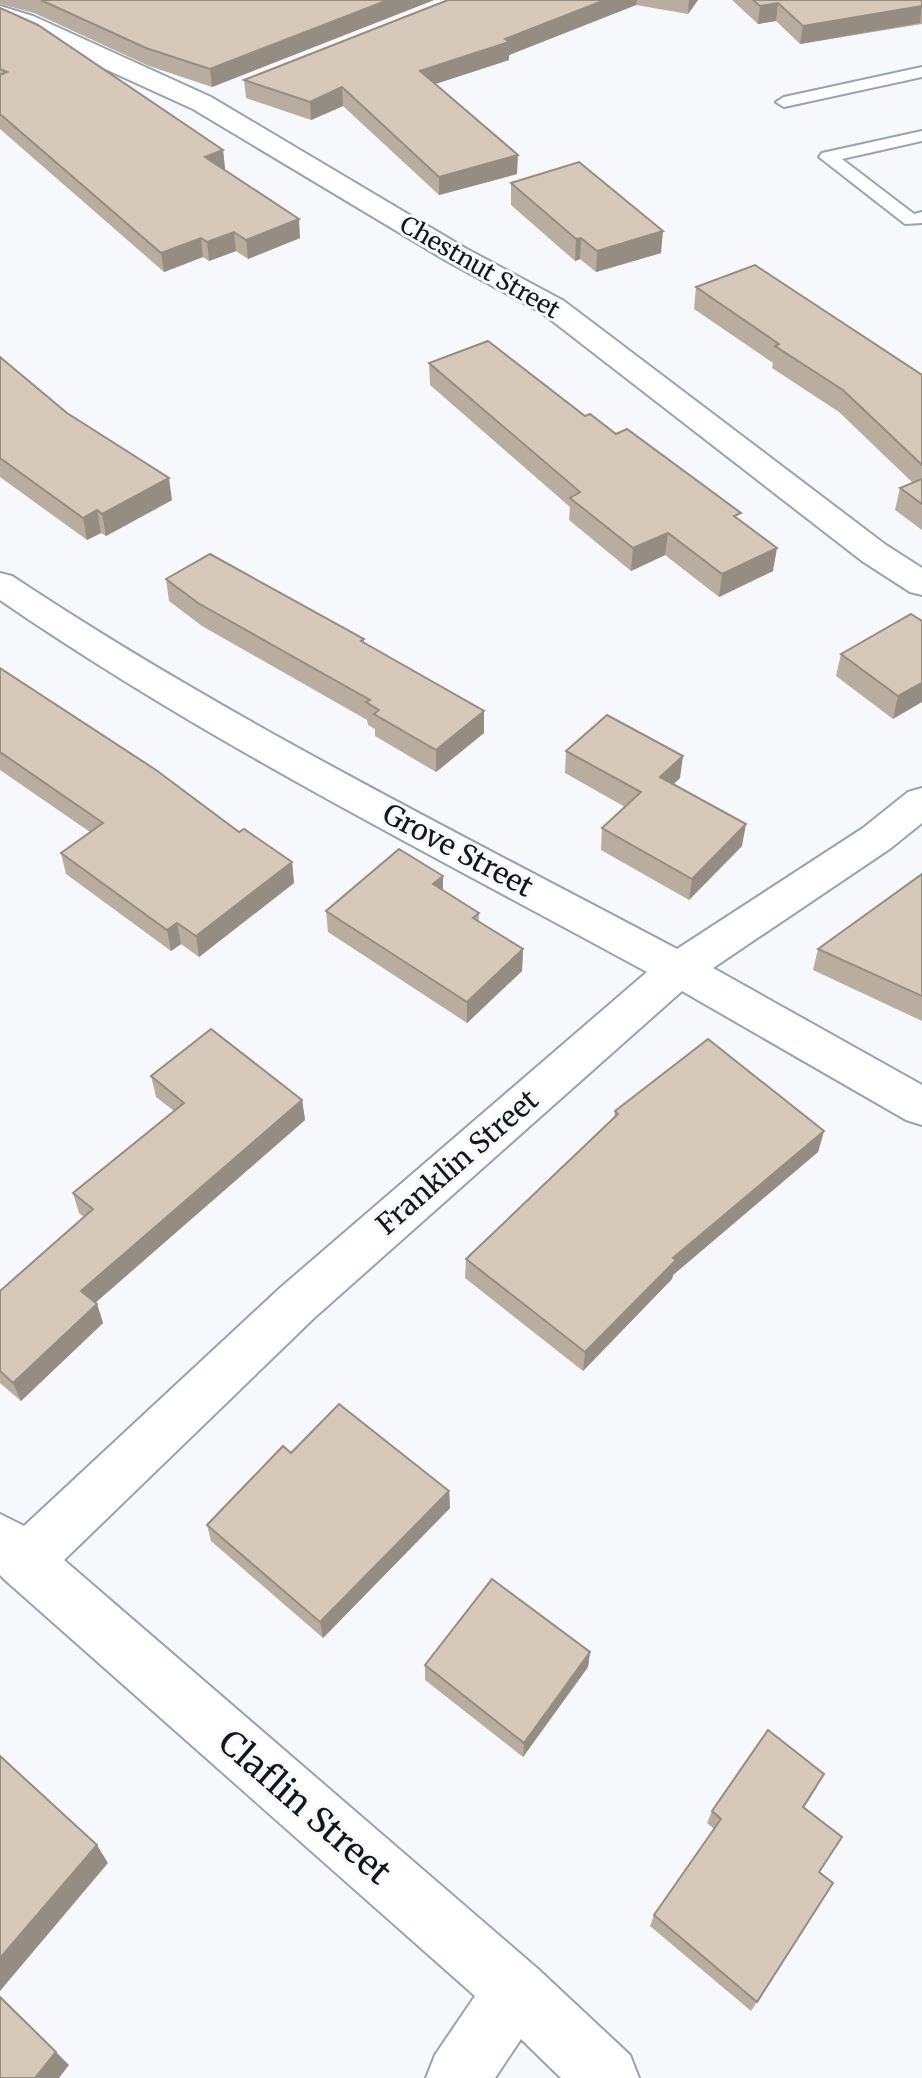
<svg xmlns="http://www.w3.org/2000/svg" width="922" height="2078" viewBox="0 0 922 2078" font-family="Merriweather,serif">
  <rect width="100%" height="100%" fill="#f6f8fb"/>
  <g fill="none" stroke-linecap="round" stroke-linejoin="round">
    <defs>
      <g id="lane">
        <polygon points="922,67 922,77 784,107 776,102 784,97"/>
        <polygon points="922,131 922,141 842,159 914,214 922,212 922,223 905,224 819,157 822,153"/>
      </g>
      <g id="street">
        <polygon points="0,6 33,16 211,97 465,248 564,301 886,545 922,568 922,595 910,592 862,561 542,313 445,260 193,109 0,21"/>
        <path d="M 0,573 L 12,576 C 224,717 453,830 677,949 L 863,828 L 908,792 L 922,788 L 922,823 L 891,848 L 713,968 L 922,1085 L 922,1125 L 906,1120 L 682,991 L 314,1318 L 64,1560 L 538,1969 L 630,2055 L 639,2078 L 561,2078 L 521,2039 L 495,2078 L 426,2078 L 435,2055 L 475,1996 L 5,1580 L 0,1575 L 0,1514 L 24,1526 L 280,1288 L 647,972 C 429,853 205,741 0,600 Z"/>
      </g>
    </defs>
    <!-- lane casing -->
    <use href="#lane" stroke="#97a2b2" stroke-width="4"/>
    <!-- street casing -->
    <use href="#street" stroke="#97a2b2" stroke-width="4"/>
    <!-- lane -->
    <use href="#lane" fill="#fff" fill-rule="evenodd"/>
    <!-- street -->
    <use href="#street" fill="#fff" fill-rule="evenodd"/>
  </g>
  <!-- wall -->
  <g fill="#b9ad9f">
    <polygon points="0,0 434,0 212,87 149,66 34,13 0,4"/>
    <polygon points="448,0 698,0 688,14 636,5 509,55 509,60 435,84 517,174 439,195 343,106 311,120 246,98 244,80"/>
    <polygon points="732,0 922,0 922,24 800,44 776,21 758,24"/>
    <polygon points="0,8 223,150 225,169 224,169 300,238 248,259 236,251 209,261 203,257 164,272 0,129"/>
    <polygon points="511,183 661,253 596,272 580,259 575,261 511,205"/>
    <polygon points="696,287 922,375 922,530 895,510 900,488 913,483 839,412 772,368 773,363 694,309"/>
    <polygon points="0,357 172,500 106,536 101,533 87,540 0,477"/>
    <polygon points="429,363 585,416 616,434 740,520 773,571 719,597 665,555 631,571 569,520 570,507 430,385"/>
    <polygon points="166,579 364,639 364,644 484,711 484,733 436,772 375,736 375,729 368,725 367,720 202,626 169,601"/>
    <polygon points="922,621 893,719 836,676 841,654"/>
    <polygon points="0,668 239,832 292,862 294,883 199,957 181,944 171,951 66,874 61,853 90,832 0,770"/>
    <polygon points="566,751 680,778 673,785 742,846 689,900 601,850 602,828 625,807 565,773"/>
    <polygon points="922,874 922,1021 813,970 818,949"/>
    <polygon points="443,890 479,913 479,922 523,949 522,971 467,1023 328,932 326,911"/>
    <polygon points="151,1076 302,1100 305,1120 95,1303 97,1304 103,1323 21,1401 0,1383 0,1291 84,1217 79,1213 73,1193 174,1111 156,1097"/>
    <polygon points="615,1111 824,1131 818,1152 673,1275 672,1279 583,1371 465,1278 466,1259 614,1117"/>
    <polygon points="291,1453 449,1491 450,1508 323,1638 211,1541 207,1525"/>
    <polygon points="590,1652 588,1667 523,1757 425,1680 425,1665"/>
    <polygon points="817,1787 804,1808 819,1872 833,1883 751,2011 650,1926 654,1915 714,1829 707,1823 712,1811"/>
  </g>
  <!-- shaded-wall -->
  <g fill="#968d82">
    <polygon points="388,0 434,0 212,87 210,69"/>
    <polygon points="605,0 637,0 636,5 509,55 509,60 420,89 420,71"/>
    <polygon points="689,0 698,0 688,14"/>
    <polygon points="778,3 776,21 758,24 760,6"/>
    <polygon points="922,6 920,23 800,44 803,26"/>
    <polygon points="342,87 343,106 311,120 310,102"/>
    <polygon points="223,150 225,169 207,175 205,157"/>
    <polygon points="518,155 517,174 439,195 439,177"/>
    <polygon points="299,219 300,238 248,259 246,240"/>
    <polygon points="663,231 661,253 596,272 597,251"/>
    <polygon points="234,232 236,251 209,261 207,242"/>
    <polygon points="201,238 203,257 164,272 161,253"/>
    <polygon points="581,238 580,259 575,261 576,239"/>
    <polygon points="169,478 172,500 106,536 102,514"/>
    <polygon points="97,510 101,533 87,540 83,518"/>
    <polygon points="668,533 665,555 631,571 633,548"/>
    <polygon points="777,548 773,571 719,597 722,574"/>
    <polygon points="922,683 922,702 893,719 898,696"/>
    <polygon points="484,711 484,733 436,772 436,750"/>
    <polygon points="683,756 680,778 657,799 660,777"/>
    <polygon points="746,824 742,846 689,900 692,879"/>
    <polygon points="292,862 294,883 199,957 196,936"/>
    <polygon points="443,876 443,898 433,884"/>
    <polygon points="177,923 181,944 171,951 167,930"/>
    <polygon points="523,949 522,971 467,1023 467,1002"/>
    <polygon points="302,1100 305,1120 87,1310 81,1291"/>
    <polygon points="824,1131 818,1152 673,1275 672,1279 583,1371 585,1352 673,1258"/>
    <polygon points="97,1304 103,1323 21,1401 13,1383"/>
    <polygon points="449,1491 450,1508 323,1638 320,1622"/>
    <polygon points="590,1652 588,1667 523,1757 524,1743"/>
    <polygon points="97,1845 108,1863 0,1991 0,1958"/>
    <polygon points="0,1996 69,2065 59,2078 35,2078"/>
  </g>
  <!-- building -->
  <g fill="#d7c9b9" stroke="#968d82" stroke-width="2">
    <polygon points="41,0 388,0 210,69 146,48"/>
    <polygon points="448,0 605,0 505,39 509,42 420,71 518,155 439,177 342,87 310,102 244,80"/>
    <polygon points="753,0 922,0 922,6 803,26 778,3 760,6"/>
    <polygon points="0,8 38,25 223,150 205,157 299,219 246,240 234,232 207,242 201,238 161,253 0,114 0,75 7,72 0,69"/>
    <polygon points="579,162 663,231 597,251 581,238 576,239 511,183"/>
    <polygon points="755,265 922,375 922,465 843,390 775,346 779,344 696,287"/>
    <polygon points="488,341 585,416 590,414 616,434 627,429 741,513 734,516 777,548 722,574 668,533 633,548 570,498 580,492 429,363"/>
    <polygon points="0,357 67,413 169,478 102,514 97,510 83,518 0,458"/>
    <polygon points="922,479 922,504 900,488"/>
    <polygon points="210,554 364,639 361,641 484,711 436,750 374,714 379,710 366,702 370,700 198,603 166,579"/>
    <polygon points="911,614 922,621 922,683 898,696 841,654"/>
    <polygon points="0,668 156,770 239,832 244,829 292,862 196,936 177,923 167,930 61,853 103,823 0,752"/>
    <polygon points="607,715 683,756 660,777 746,824 692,879 602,828 641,792 566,751"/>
    <polygon points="399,849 443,876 433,884 479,913 473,918 523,949 467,1002 326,911"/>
    <polygon points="922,874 922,996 818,949"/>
    <polygon points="211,1029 302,1100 81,1291 97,1304 13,1383 0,1371 0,1291 93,1209 73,1193 184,1103 151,1076"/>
    <polygon points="708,1039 824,1131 673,1258 676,1260 585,1352 466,1259 618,1114 615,1111"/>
    <polygon points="339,1404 449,1491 320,1622 207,1525 283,1446 291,1453"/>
    <polygon points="492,1579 590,1652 524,1743 425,1665"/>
    <polygon points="768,1730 824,1774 803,1807 842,1837 819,1872 833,1883 757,2002 654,1915 721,1819 712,1811"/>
    <polygon points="0,1756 97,1845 0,1958"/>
    <polygon points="0,1997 56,2052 35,2078 0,2078"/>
  </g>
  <g text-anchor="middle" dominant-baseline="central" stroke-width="6" stroke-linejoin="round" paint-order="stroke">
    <!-- far-street labels -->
    <g font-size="24" fill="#13171d" stroke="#f6f8fb">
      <text transform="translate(480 267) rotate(30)">Chestnut Street</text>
    </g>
    <!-- street labels -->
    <g font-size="28" fill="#13171d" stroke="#f6f8fb">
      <text transform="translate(458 850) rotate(28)">Grove Street</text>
      <text transform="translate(457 1162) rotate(-41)">Franklin Street</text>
    </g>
    <!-- near-street labels -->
    <g font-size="34" fill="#13171d" stroke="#f6f8fb">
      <text transform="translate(305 1807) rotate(41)">Claflin Street</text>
    </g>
  </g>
</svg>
